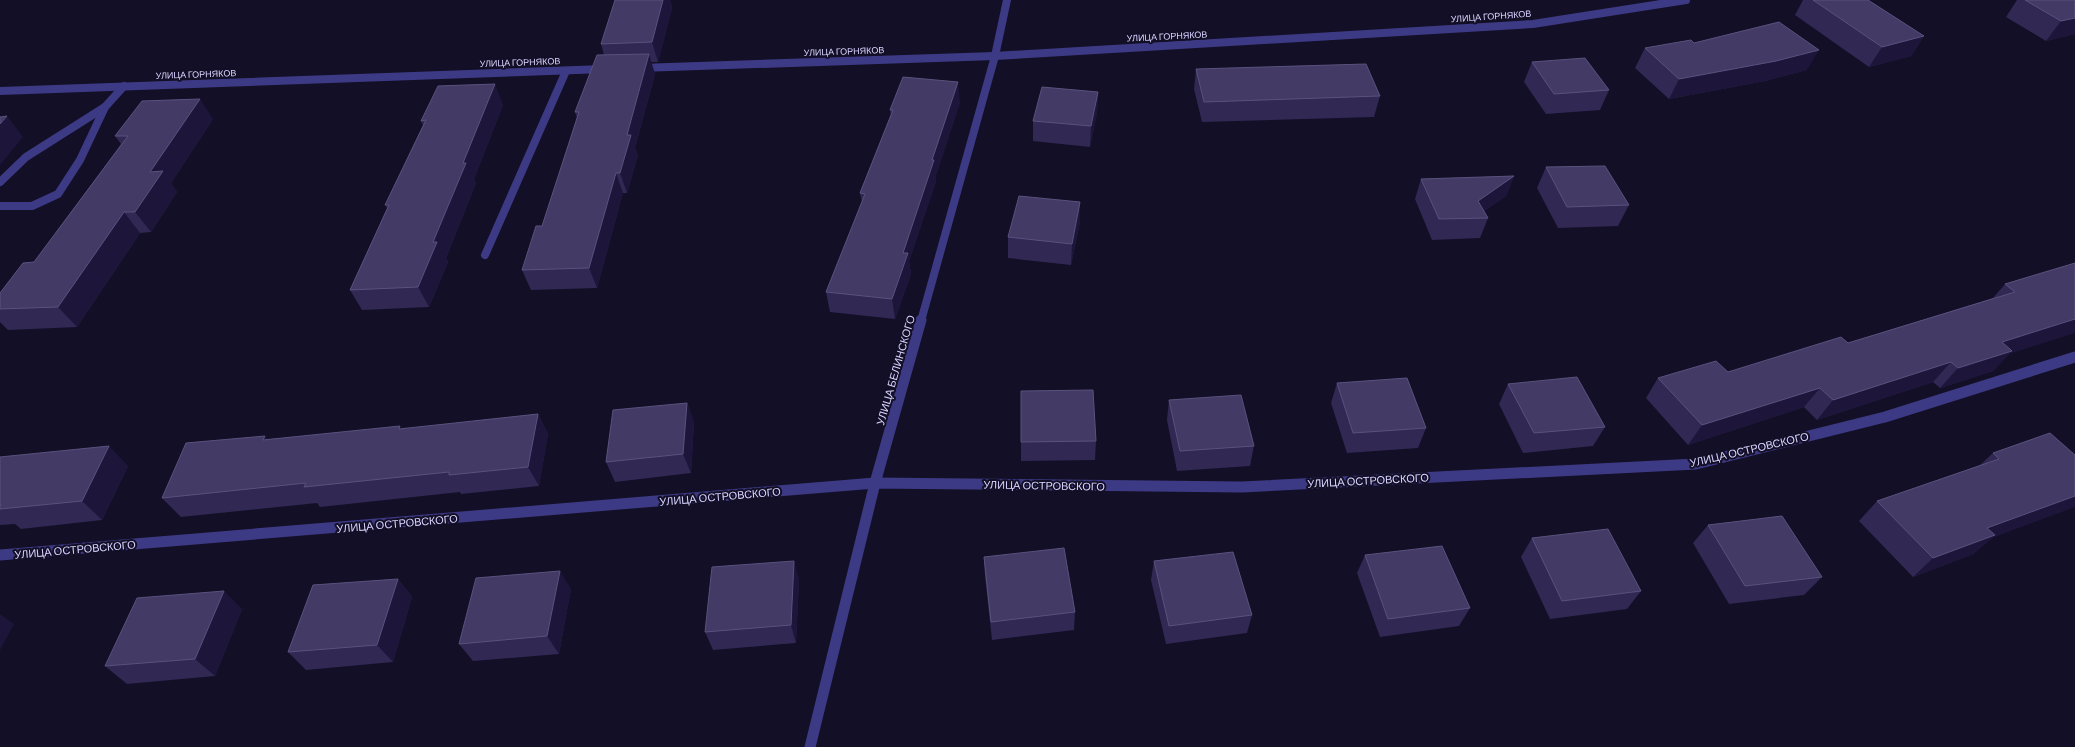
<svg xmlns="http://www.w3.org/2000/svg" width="2075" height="747" viewBox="0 0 2075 747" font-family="Barlow,sans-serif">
  <rect width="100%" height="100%" fill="#130f26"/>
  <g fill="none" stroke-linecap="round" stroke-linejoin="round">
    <!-- service -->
    <g stroke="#3d3a85" stroke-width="8">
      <polyline points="0,182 26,157 105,107 124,86"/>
      <polyline points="0,206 32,206 58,194 80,160 105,107"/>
      <polyline points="485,255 566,71"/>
    </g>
    <!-- minor-far1 -->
    <polyline stroke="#3d3a85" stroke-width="8" points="1007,0 995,56 1533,24 1686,0"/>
    <!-- minor -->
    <polyline stroke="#3d3a85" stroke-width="11" points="0,555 875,483 1242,487 1696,464 1885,417 2075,357"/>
    <!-- tertiary-far1 -->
    <g stroke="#3d3a85" stroke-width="8">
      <polyline points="640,68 995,56 921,321"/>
      <polyline points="0,91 604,69"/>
    </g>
    <!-- tertiary -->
    <polyline stroke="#3d3a85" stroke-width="11" points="810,747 875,483 921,320"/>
  </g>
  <!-- wall -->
  <g fill="#312854">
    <polygon points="615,0 670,0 672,8 658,62 651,62 655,74 635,148 638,155 627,193 623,193 597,288 531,290 522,270 542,226 577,118 575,112 604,55 601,44"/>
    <polygon points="1803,0 1868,0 1924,36 1911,56 1869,67 1795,15"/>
    <polygon points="2017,0 2075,0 2075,34 2046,41 2006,17"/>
    <polygon points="1694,43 1807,70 1765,81 1669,99 1635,68 1645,48"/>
    <polygon points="1532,62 1609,90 1600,110 1546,114 1524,82"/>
    <polygon points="1196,69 1380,96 1374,117 1202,122 1194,89"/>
    <polygon points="1098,92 1097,113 1090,147 1033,141 1033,121"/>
    <polygon points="960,102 936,175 936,181 909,261 911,274 895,319 830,312 826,292 862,202 860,193 891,115 890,110"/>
    <polygon points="503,105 474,179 476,183 446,258 448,262 429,307 362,310 350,290 387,208 385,205 423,125 421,121"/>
    <polygon points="213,119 171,183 177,192 151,232 140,233 77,327 8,330 0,322 0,293 34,262 121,144 115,136"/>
    <polygon points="1546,167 1629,205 1618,226 1558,228 1537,188"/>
    <polygon points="1514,176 1506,196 1484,211 1488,218 1480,238 1432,240 1415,199 1421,179"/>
    <polygon points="1080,202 1080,222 1071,265 1008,258 1008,237"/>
    <polygon points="2075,263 2009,354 1993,371 1940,388 1933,382 1817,420 1804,407 1688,445 1646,398 1658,378 1728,372 1848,343 1993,298 2005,284"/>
    <polygon points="1337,383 1426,428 1418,448 1347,453 1331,403"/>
    <polygon points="1508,384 1605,427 1593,446 1523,453 1499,404"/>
    <polygon points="1021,391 1096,441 1095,460 1021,461"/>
    <polygon points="1169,400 1254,446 1250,466 1177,471 1167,420"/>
    <polygon points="687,403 694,422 691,473 615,482 606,462"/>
    <polygon points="538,414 548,434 539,486 461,494 460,492 320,507 317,503 181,517 162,498 268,439 402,429"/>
    <polygon points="1993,453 2075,455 1992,538 1973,554 1913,577 1859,521 1877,501 1979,466"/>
    <polygon points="0,457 128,466 102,520 21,529 15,524 0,525"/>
    <polygon points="1708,525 1822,577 1804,595 1729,604 1693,543"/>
    <polygon points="1532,538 1641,591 1627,609 1550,619 1521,557"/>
    <polygon points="1365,555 1470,608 1459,626 1380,637 1357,573"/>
    <polygon points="984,557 1075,612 1074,630 992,640 985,576"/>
    <polygon points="1154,561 1252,615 1247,633 1166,644 1151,580"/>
    <polygon points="398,579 412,597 393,662 306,670 288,652"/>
    <polygon points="799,579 796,643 713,650 705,632"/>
    <polygon points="571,589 559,654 473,661 459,644"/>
    <polygon points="242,609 215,676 127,684 105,666"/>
  </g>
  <!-- shaded-wall -->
  <g fill="#1d163a">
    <polygon points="663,0 670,0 672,8 658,62 652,42"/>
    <polygon points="2075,18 2075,34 2046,41 2061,21"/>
    <polygon points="1924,36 1911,56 1869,67 1882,47"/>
    <polygon points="1819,50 1807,70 1765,81 1669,99 1679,79"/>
    <polygon points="649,54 655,74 635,148 638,155 627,193 620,173 627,135"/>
    <polygon points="958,82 960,102 936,175 936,181 909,261 911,274 895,319 892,299 903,253 932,160"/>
    <polygon points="495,84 503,105 474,179 476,183 446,258 448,262 429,307 418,287 433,242 463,163"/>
    <polygon points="1098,92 1097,113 1090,147 1091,126"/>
    <polygon points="200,99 213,119 171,183 177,192 151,232 135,212 150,172"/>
    <polygon points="7,116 23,137 0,165 0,124"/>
    <polygon points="616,173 623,193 597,288 589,268"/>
    <polygon points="1514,176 1506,196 1474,218 1478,201"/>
    <polygon points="1080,202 1080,222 1071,265 1072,244"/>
    <polygon points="124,212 140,233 77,327 58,307"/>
    <polygon points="2075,319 2075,333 2009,354 1993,371 1940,388 1958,368 2002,342"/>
    <polygon points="1951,362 1933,382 1817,420 1833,400"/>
    <polygon points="1820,388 1804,407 1688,445 1702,425"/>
    <polygon points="687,403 694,422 691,473 683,454"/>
    <polygon points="538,414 548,434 539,486 528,467"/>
    <polygon points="265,436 281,455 263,440"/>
    <polygon points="109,446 128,466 102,520 82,501"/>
    <polygon points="2075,496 2075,507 1992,538 1973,554 1913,577 1933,558 1987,528"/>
    <polygon points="794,561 799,579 796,643 791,625"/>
    <polygon points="560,571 571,589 559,654 547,636"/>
    <polygon points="398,579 412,597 393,662 377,645"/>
    <polygon points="224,591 242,609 215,676 195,659"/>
    <polygon points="0,614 14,624 0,650"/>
  </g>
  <!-- building -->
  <g fill="#433a66" stroke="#5a527e">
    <polygon points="615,0 663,0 652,42 601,44"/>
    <polygon points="1813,0 1868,0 1924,36 1882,47"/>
    <polygon points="2025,0 2075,0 2075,18 2061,21"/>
    <polygon points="1779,22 1819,50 1776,61 1679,79 1645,48 1691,40 1694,43"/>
    <polygon points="649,54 627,135 631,135 620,173 616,173 589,268 522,270 536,226 542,226 579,112 575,112 597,55"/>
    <polygon points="1585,58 1609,90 1554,94 1532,62"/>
    <polygon points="1366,64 1380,96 1204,102 1196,69"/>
    <polygon points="903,77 958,82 932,160 934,160 903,253 908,253 892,299 826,292 865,194 860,193 893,110 890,110"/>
    <polygon points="495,84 463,163 466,163 433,242 437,242 418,287 350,290 389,205 385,205 426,120 421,121 438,86"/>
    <polygon points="1042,87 1098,92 1091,126 1033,121"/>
    <polygon points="200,99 150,172 163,171 135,212 124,212 58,307 0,309 0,293 23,263 34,262 128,136 115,136 142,101"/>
    <polygon points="7,116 0,124 0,117"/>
    <polygon points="1605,166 1629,205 1567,207 1546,167"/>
    <polygon points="1514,176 1478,201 1488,218 1439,219 1421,179"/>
    <polygon points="1019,196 1080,202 1072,244 1008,237"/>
    <polygon points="2075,263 2075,319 2002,342 2012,351 1958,368 1951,362 1833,400 1820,388 1702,425 1658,378 1716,361 1728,372 1841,337 1848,343 2015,292 2005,284"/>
    <polygon points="1577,377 1605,427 1534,433 1508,384"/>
    <polygon points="1407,378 1426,428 1353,433 1337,383"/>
    <polygon points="1093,390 1096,441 1021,442 1021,391"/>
    <polygon points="1241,395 1254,446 1180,451 1169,400"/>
    <polygon points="687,403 683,454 606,462 613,410"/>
    <polygon points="538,414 528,467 449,475 449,472 304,487 306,483 162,498 186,443 265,436 263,440 400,426 399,429"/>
    <polygon points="2050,433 2075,455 2075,496 1987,528 1995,535 1933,558 1877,501 1999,459 1993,453"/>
    <polygon points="109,446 82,501 0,509 0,506 1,504 0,504 0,457"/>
    <polygon points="1782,516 1822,577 1745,586 1708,525"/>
    <polygon points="1608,529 1641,591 1562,601 1532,538"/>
    <polygon points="1442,546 1470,608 1388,619 1365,555"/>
    <polygon points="1064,548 1075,612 991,622 984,557"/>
    <polygon points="1233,552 1252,615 1169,626 1154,561"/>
    <polygon points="794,561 791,625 705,632 712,567"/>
    <polygon points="560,571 547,636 459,644 476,578"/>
    <polygon points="398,579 377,645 288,652 313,585"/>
    <polygon points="224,591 195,659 105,666 137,598"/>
  </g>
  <g text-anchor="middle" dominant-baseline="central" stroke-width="4" stroke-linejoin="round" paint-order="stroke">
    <!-- far-street labels -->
    <g font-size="9" fill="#d9d4ff" stroke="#130f26">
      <text transform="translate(1491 16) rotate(-4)">УЛИЦА ГОРНЯКОВ</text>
      <text transform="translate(1167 36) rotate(-3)">УЛИЦА ГОРНЯКОВ</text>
      <text transform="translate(844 51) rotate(-2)">УЛИЦА ГОРНЯКОВ</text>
      <text transform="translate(520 62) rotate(-2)">УЛИЦА ГОРНЯКОВ</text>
      <text transform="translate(196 74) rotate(-2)">УЛИЦА ГОРНЯКОВ</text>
    </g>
    <!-- street labels -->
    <g font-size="11" fill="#d9d4ff" stroke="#130f26">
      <text transform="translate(895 370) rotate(-74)">УЛИЦА БЕЛИНСКОГО</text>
      <text transform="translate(1749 449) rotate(-13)">УЛИЦА ОСТРОВСКОГО</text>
      <text transform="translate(1368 480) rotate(-3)">УЛИЦА ОСТРОВСКОГО</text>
      <text transform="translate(1044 485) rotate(1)">УЛИЦА ОСТРОВСКОГО</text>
      <text transform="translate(720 496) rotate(-5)">УЛИЦА ОСТРОВСКОГО</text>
      <text transform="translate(397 523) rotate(-5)">УЛИЦА ОСТРОВСКОГО</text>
      <text transform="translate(75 549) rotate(-5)">УЛИЦА ОСТРОВСКОГО</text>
    </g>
  </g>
</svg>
